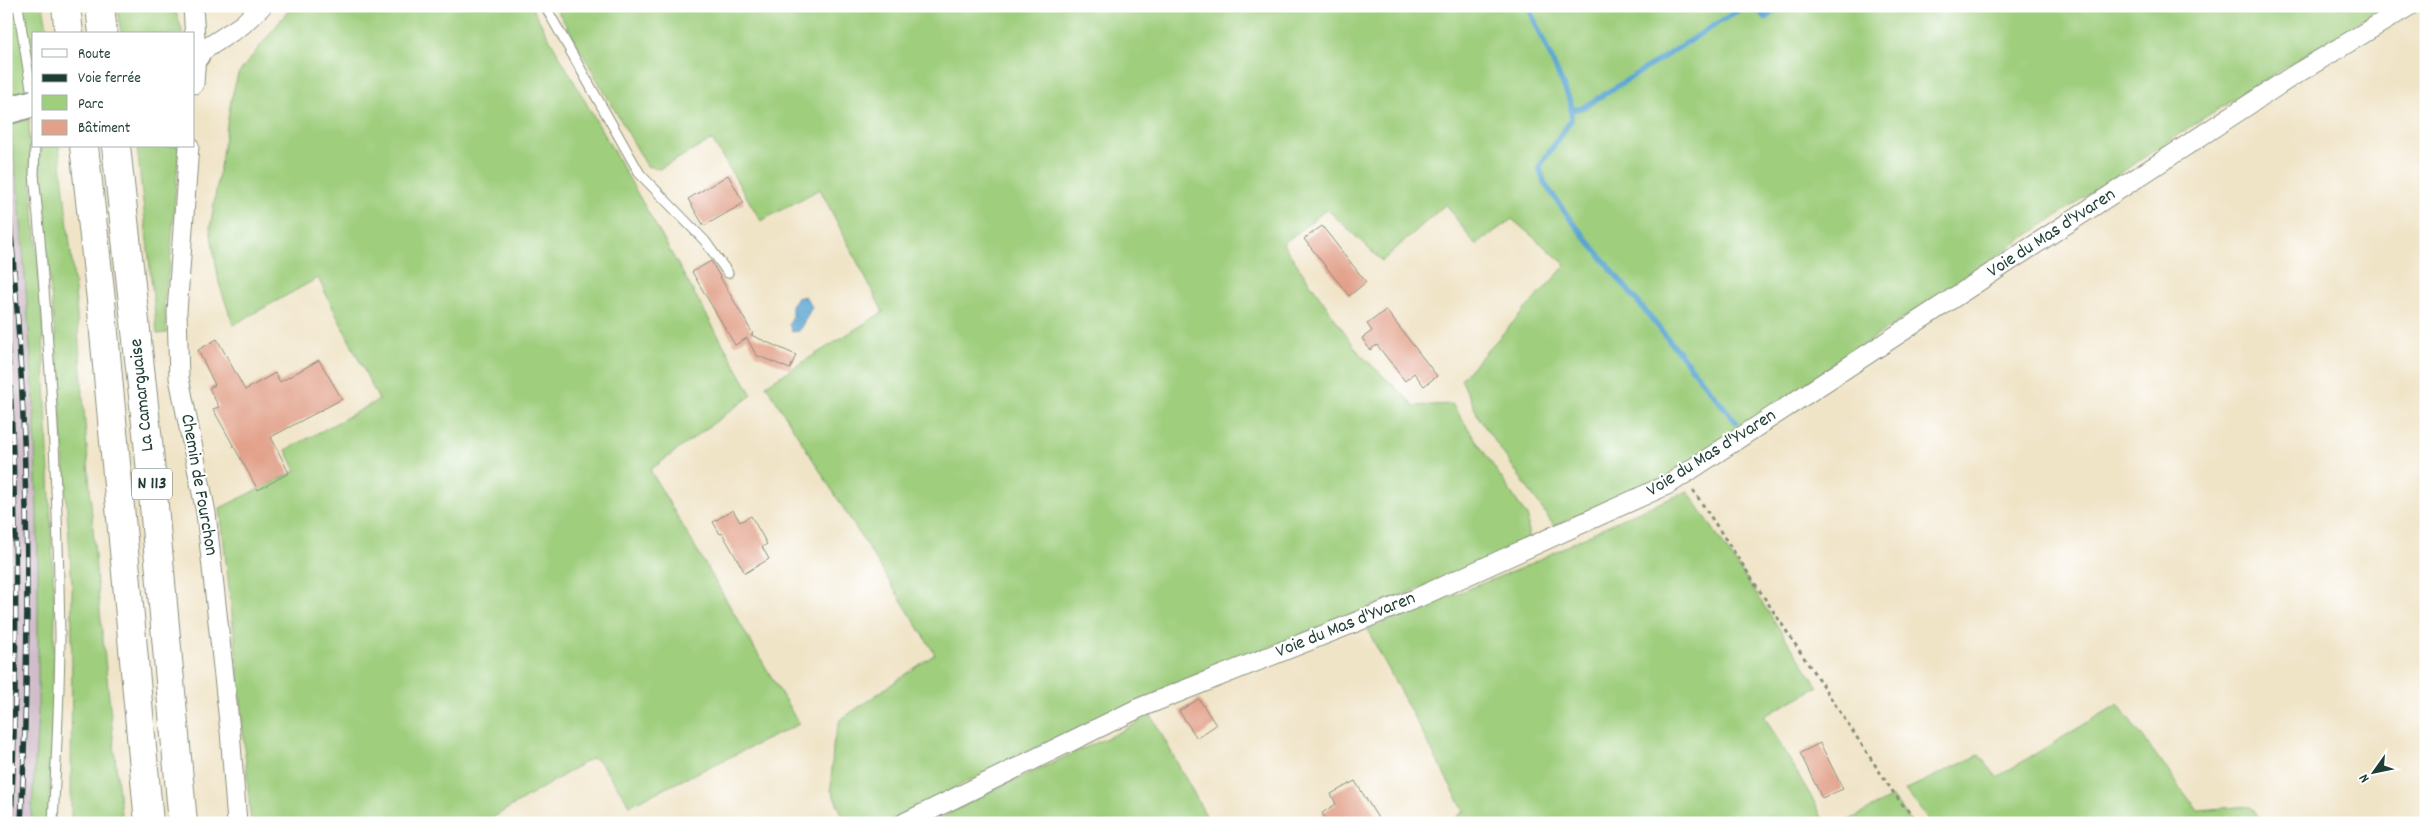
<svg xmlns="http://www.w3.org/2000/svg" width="2432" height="829" font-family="Dekko,sans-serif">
<rect width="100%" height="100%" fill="#fff"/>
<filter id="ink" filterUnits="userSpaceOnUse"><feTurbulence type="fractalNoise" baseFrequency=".02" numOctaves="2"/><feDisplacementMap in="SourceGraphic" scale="10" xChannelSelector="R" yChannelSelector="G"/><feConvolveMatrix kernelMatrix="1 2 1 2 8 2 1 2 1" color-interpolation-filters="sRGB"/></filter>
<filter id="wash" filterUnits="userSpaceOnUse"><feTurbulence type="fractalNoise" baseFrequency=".0096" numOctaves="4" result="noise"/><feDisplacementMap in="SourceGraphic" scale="20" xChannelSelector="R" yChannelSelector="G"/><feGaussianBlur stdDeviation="1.12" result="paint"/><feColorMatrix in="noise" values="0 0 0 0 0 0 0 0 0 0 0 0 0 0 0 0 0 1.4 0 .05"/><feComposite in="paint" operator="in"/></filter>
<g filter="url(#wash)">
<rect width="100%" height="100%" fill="#f0e4c7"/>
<polygon fill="#d1bdca" points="10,124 20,208 34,400 38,557 38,716 31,823 6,823 6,125"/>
<g fill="#9fce7d" stroke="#5f8658">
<polygon points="6,6 43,6 48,34 34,34 34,88 6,96"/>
<polygon points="117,6 174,6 183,34 121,34"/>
<polygon points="292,6 531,6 752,395 650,470 799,724 630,805 599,761 592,758 484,823 251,823 237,659 220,508 296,471 286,450 379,400 318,278 233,325 219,283 210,228 231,100 238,74"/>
<polygon points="555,6 2385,6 2194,124 1672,473 1554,526 1480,420 1461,379 1566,265 1512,219 1475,245 1446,204 1382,261 1327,209 1283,244 1359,353 1415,406 1452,404 1528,518 1528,541 1467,570 1192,677 1039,746 885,823 846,823 831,790 833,744 840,720 935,654 766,385 883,312 820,189 761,221 712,140 659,169 647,166"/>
<polygon points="29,119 30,163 42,311 55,616 49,823 31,823 38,716 38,557 34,400 20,208 10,124"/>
<polygon points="40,146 59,146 75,290 97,582 122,823 71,823 72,586 57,357 40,179"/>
<polygon points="137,146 179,146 170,263 164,300 167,333 157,334"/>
<polygon points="1688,491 1818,687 1764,716 1816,805 1824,823 1449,823 1464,811 1367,629 1524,567 1625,517"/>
<polygon points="2118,704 2197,810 2251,806 2263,823 1931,823 1905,790 1979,755 1997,777"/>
<polygon points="1151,715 1210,823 932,823 993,790 1122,731"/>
<polygon points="1892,797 1912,823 1844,823"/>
</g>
<polygon fill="#59a4d1" stroke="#3c7082" points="805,296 812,307 799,331 792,332 789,324 792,318 792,303 797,298"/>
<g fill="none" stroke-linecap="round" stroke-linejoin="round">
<g stroke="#59a4d1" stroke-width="5.5">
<polyline points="1528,6 1571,103 1571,120 1539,167 1545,184 1570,219 1736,422"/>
<polyline points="1755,6 1766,18 1779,6"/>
<polyline points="1571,110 1584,107 1745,6"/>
</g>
</g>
<g id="blocks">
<g fill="#e2a18a">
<polygon points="728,175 744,203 704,226 688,199"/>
<polygon points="1322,226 1366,282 1349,296 1304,239"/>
<polygon points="711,261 753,334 751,335 796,355 790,369 756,355 747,338 735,345 692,272"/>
<polygon points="1386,310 1437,376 1424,386 1414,373 1405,381 1377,345 1370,350 1362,338 1372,331 1367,324"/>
<polygon points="217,339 245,390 275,373 280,382 319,360 342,399 271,437 289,473 258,490 213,409 219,407 209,388 215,385 198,350"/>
<polygon points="733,510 740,522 751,516 767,544 762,547 769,559 745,573 722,533 720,534 713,522"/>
<polygon points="1199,699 1216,725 1197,738 1179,711"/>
<polygon points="1820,743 1843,789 1822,798 1800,753"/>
<polygon points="1355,781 1381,823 1328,823 1322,813 1336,804 1331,794"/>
</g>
</g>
</g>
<g filter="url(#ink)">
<use href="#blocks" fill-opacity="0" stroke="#88907e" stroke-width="1"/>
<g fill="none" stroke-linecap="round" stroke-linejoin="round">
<g stroke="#88907e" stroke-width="11">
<g id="lane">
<polyline points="18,6 33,101"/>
<polyline points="545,6 640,174 705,241 728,273"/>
<path d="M 35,146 L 34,174 C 49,328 58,480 60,634 C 60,697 56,760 53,823"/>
</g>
</g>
<g stroke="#88907e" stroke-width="21">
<g id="street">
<polyline points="193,6 196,55 194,84"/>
<polyline points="196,55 242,25 262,6"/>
<polyline points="189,146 177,312 179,378 206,513 230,731 237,823"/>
<polyline points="904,823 1139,708 1417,598 1669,484 2291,77 2409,6"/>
</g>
</g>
<g stroke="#88907e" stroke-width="29">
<polyline id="secondary" points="194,55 196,55"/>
</g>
<g stroke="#88907e" stroke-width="30">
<g id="highway">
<polyline points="66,6 69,34"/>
<polyline points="100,6 103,34"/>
<polyline points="84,146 101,300 149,823"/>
<polyline points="116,146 149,451 183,823"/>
</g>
</g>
<polyline stroke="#88907e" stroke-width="3" stroke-dasharray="4 4" stroke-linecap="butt" points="1693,490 1895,795 1918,823"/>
<use href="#lane" stroke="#fff" stroke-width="9"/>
<use href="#street" stroke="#fff" stroke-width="19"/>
<use href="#secondary" stroke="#fff" stroke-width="26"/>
<use href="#highway" stroke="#fff" stroke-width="28"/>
<g stroke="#1f3d34" stroke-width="5.5">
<g id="rail">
<path d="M 6,182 C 28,394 32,610 21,823"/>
<path d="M 6,322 C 18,488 18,656 11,823"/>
</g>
</g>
<use href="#rail" stroke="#fff" stroke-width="4" stroke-dasharray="11" stroke-linecap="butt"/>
<g stroke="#88907e" stroke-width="29" stroke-linecap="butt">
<polyline id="secondary-bridge" points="6,111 34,103"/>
</g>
<use href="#secondary-bridge" stroke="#fff" stroke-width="26"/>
</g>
</g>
<g text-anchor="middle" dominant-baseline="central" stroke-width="4" stroke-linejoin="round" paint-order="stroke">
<rect fill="#fff" stroke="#627771" stroke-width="1" x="132" y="468.5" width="40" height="31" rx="4"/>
<g font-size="18" font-weight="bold" fill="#1f3d34">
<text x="152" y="484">N 113</text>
</g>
<g font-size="19" fill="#1f3d34" stroke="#fff">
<text transform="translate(2052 234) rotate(-33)">Voie du Mas d'Yvaren</text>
<text transform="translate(143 395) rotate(-96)">La Camarguaise</text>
<text transform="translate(1712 454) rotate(-32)">Voie du Mas d'Yvaren</text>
<text transform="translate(198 485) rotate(80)">Chemin de Fourchon</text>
<text transform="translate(1346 626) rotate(-22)">Voie du Mas d'Yvaren</text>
</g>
</g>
<rect width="2432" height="829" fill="none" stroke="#fff" stroke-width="25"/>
<rect x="32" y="32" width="162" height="115" fill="#ffffff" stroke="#a5b1ae"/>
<rect x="42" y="49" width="25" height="8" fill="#ffffff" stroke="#a5b1ae"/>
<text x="78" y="58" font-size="15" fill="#1f3d34">Route</text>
<rect x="42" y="74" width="25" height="8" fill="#1f3d34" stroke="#a5b1ae"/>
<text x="78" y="82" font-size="15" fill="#1f3d34">Voie ferrée</text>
<rect x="42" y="95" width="25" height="15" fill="#9fce7d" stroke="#a5b1ae"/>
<text x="78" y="108" font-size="15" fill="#1f3d34">Parc</text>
<rect x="42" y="120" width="25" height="15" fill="#e2a18a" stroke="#a5b1ae"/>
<text x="78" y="132" font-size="15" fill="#1f3d34">Bâtiment</text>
<g transform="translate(2374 772) rotate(237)" stroke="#ffffff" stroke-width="4" paint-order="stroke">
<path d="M0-4L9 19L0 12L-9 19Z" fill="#1f3d34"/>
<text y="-8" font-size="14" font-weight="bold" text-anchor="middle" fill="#1f3d34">N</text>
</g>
</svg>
